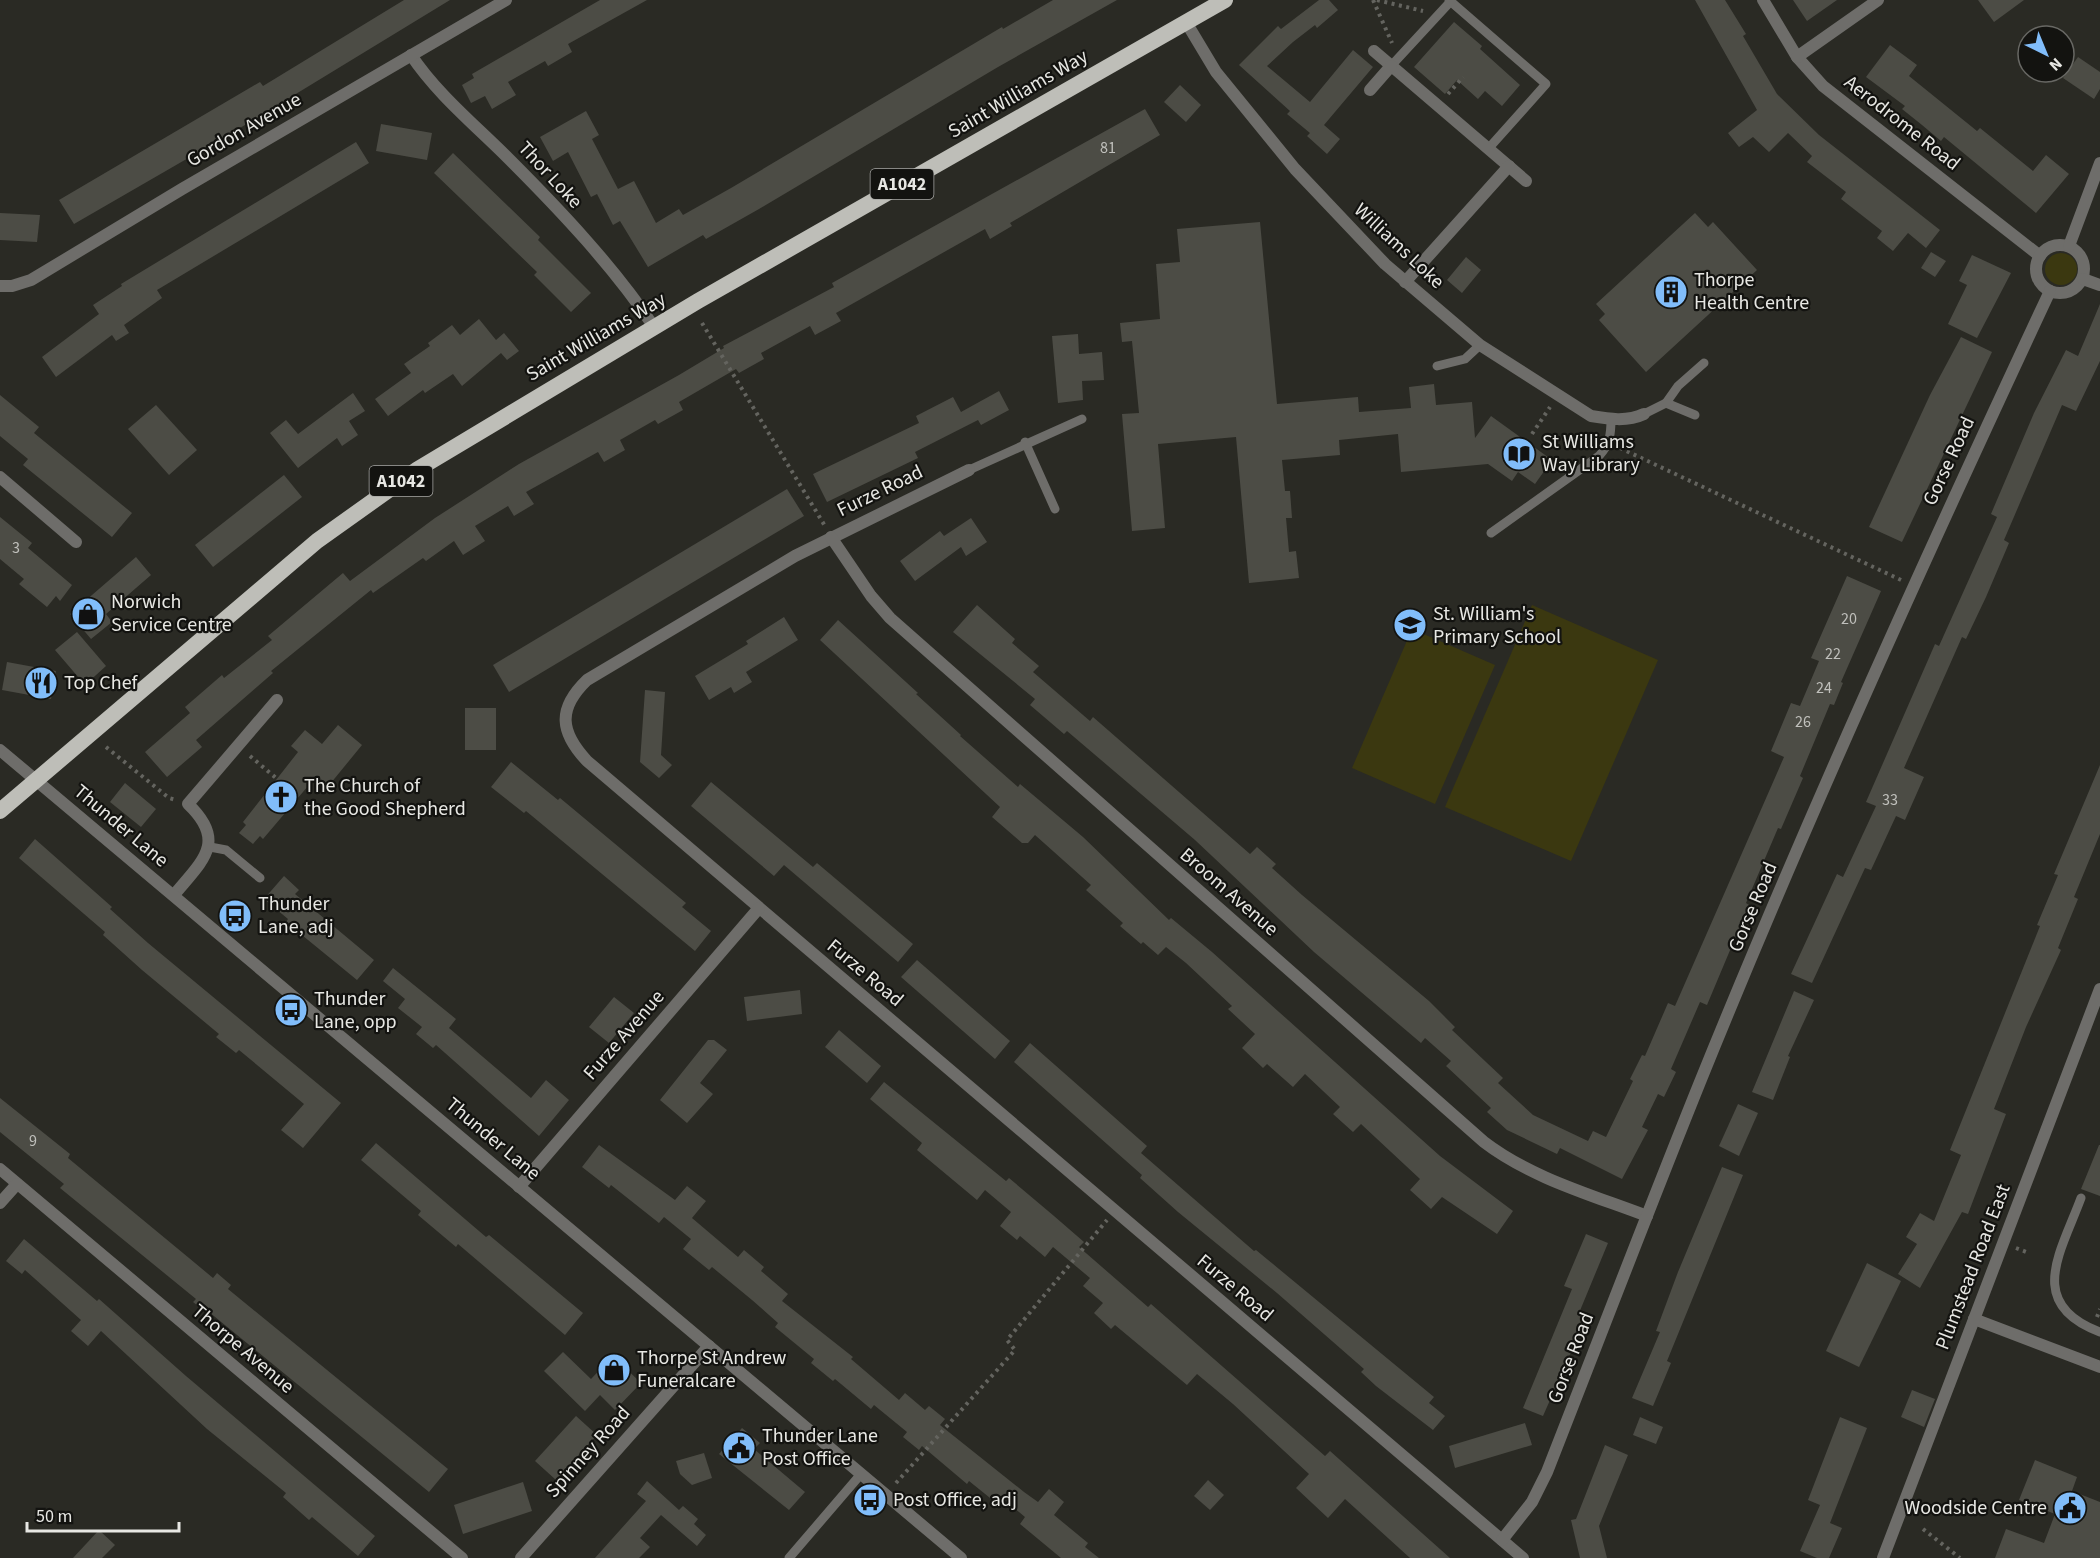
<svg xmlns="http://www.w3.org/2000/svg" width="2100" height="1558" font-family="'Source Sans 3',sans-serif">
<rect width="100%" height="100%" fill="#2a2a24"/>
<g fill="#3b3810">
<circle cx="2061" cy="269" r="16"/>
<polygon points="1532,605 1658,660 1571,861 1445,807"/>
<polygon points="1412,629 1495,665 1435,804 1352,768"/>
</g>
<g fill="#4c4c45">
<polygon points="404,0 450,0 235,131 74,224 59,200 260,82 263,86"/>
<polygon points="600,0 647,0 568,44 572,52 548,66 545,61 508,82 516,95 492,109 485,96 471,103 462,85 474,78 472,74"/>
<polygon points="1053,0 1117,0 998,67 759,209 706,239 703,235 648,267 620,221 613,225 597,194 591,197 568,152 553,161 540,137 586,111 599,135 592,139 618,189 634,181 656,223 679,209 683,215 731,188 1002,27 1003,29"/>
<polygon points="1319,0 1329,0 1338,10 1317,28 1315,25 1293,42 1267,66 1310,102 1353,50 1373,67 1324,125 1340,139 1327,154 1307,136 1310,133 1287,114 1290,111 1239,65 1278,26 1281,29"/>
<polygon points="1695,0 1725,0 1746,34 1743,36 1777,94 1819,135 1940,230 1926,248 1908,233 1893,251 1877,238 1882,231 1841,199 1846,192 1807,162 1812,156 1788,133 1769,152 1753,137 1739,147 1728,133 1757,110"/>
<polygon points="1793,0 1837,0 1807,21"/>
<polygon points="1978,0 2024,0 1994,22"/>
<polygon points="1454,22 1482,46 1480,49 1520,85 1502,106 1485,91 1478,99 1457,80 1445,94 1414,67"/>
<polygon points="1890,45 1917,65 1909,76 1977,131 1980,128 2033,171 2046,155 2069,174 2036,213 1944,137 1941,141 1922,125 1902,109 1905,106 1866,77"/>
<polygon points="2078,57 2100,72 2100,89 2094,99 2063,78"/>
<polygon points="1180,85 1201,105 1186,122 1164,102"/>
<polygon points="1145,109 1160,135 1010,223 1012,226 990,239 985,229 836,313 841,321 815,335 810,326 761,353 764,359 739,373 736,369 679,402 683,410 658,424 655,420 620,440 625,450 604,462 598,452 526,492 534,504 514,516 508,506 475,526 485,541 463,555 454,541 426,561 423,558 373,593 371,590 271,671 273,673 196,740 202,747 167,777 145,752 190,713 185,707 222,675 224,678 272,640 268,636 343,573 350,581 435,518 519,464 679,375 724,348 723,346 834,287 832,283"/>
<polygon points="381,124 432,133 427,160 376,151"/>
<polygon points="356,142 369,163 157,290 162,298 124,325 129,333 116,341 112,335 56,377 42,357 99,314 93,305 122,286 121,284"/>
<polygon points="453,153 540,237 538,240 591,293 571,312 534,275 537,272 434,173"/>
<polygon points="0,213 40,215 37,242 0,240"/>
<polygon points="1695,213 1708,227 1713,222 1757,270 1646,372 1599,320 1605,314 1596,304"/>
<polygon points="1260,222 1277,404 1358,397 1359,412 1411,408 1409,387 1434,384 1436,405 1472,402 1475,438 1491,416 1552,460 1535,484 1518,472 1512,481 1488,464 1401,472 1398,434 1339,440 1340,455 1282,460 1285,491 1290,491 1292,518 1286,518 1289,552 1296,551 1299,578 1249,583 1236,437 1158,444 1165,528 1132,531 1122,414 1139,413 1132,341 1122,342 1120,323 1160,319 1156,264 1180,262 1177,229"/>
<polygon points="1931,252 1946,261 1935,277 1921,268"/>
<polygon points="1972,255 2011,273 1977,338 1948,324 1967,285 1959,281"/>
<polygon points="1466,257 1481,270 1462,293 1447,280"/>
<polygon points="2100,304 2100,361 2076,411 2062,405 2004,540 2009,543 1986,597 1966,639 1962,637 1904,768 1924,777 1905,820 1896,816 1871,870 1865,868 1812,983 1791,974 1837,874 1843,877 1876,806 1866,802 1935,644 1939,646 1997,517 1991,514 2034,413 2066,350 2078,356"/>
<polygon points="479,319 496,340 504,333 519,351 507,360 501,353 462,386 453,374 425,393 423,390 388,416 375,399 411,373 404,364 430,346 428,343 452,325 460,335"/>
<polygon points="1078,334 1079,354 1102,352 1104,380 1082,381 1083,400 1058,403 1052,336"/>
<polygon points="1961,337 1992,352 1902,542 1869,527 1930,395"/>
<polygon points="999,391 1009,410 981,425 978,420 915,452 918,458 827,502 813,474 919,423 916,416 953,397 961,412"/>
<polygon points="353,393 365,411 349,421 358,435 342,446 337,438 298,468 270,433 286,420 298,434"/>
<polygon points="0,395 39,427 34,433 132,513 112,537 23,465 28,459 0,436"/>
<polygon points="156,405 197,450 169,475 128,429"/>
<polygon points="284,475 302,497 213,567 195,545"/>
<polygon points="787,489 804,516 509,692 493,665"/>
<polygon points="0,517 32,543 28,548 72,585 60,601 56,596 47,607 19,584 24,579 0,559"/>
<polygon points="971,518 987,542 966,556 961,547 915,581 900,561 940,531 944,536"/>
<polygon points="136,557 151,575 106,614 112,622 91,639 70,614"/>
<polygon points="1847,576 1881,591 1841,682 1843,683 1834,705 1830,704 1800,776 1803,778 1781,829 1778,828 1746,903 1749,905 1707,1005 1700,1002 1671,1069 1676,1072 1664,1097 1658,1094 1642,1127 1648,1130 1622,1179 1560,1148 1557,1154 1507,1130 1487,1112 1491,1108 1446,1066 1451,1061 1425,1038 1421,1043 1314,952 1195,840 1067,731 1064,734 1030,705 1035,699 953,632 977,605 1015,639 1012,643 1039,666 1033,672 1090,721 1093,717 1250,854 1257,847 1276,864 1272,868 1302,895 1429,1001 1455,1027 1452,1030 1503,1078 1498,1083 1533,1115 1588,1141 1593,1131 1606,1137 1633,1081 1630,1079 1642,1055 1645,1056 1668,1003 1675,1006 1784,757 1771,751 1791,703 1800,706 1819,661 1811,658"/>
<polygon points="784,617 798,640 746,672 752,682 734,693 731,687 709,700 695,676 748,644 746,641"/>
<polygon points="838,620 918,693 916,694 961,735 960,736 1018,787 1020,784 1083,837 1169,920 1171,918 1212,952 1440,1156 1513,1211 1497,1234 1442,1197 1431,1209 1410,1190 1420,1179 1361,1124 1353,1132 1333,1114 1340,1107 1305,1074 1293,1087 1267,1064 1263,1068 1242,1048 1255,1034 1228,1009 1232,1006 1186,963 1166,947 1158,955 1143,942 1141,944 1120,926 1123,923 1086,890 1091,885 1035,835 1028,843 1022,843 992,817 1000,807 820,640"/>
<polygon points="77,632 106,666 85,685 55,650"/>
<polygon points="7,662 56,671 51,699 2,690"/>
<polygon points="645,690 665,692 661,755 672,765 659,778 640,762"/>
<rect x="465" y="708" width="31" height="42"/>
<polygon points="338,725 362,745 326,789 314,779 263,839 260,836 253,844 239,833 246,825 243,822 298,752 291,746 305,730 322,744"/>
<polygon points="511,762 558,800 560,798 686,903 682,907 711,931 695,951 526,811 524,813 491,787"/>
<polygon points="2100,765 2100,834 2074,897 2078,899 2058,948 2061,950 2026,1027 1994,1109 2006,1114 1968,1214 1962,1212 1920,1288 1898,1274 1917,1244 1906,1237 1920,1213 1934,1221 1961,1155 1950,1150 2040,926 2037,925 2058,875 2054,874"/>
<polygon points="711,782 813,867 817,863 913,944 898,962 784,865 774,876 691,806"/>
<polygon points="125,783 156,809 141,827 110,802"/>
<polygon points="35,839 112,907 110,909 148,943 341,1103 303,1148 281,1130 304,1104 239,1050 236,1053 216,1037 219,1034 142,970 103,935 105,932 19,858"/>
<polygon points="284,876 299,890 295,894 374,960 357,980 286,922 288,919 264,899"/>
<polygon points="917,960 1010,1041 995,1059 901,977"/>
<polygon points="393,968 456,1019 449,1028 531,1098 546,1080 569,1100 539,1136 436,1045 433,1048 416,1034 422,1027 398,1008 405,999 383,981"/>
<polygon points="800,990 802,1014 747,1021 744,997"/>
<polygon points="1794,991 1814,1000 1788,1056 1790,1057 1773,1100 1752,1092"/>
<polygon points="614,997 634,1013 609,1043 589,1027"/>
<polygon points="839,1030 881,1066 867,1083 825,1047"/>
<polygon points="708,1040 714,1040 727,1050 700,1083 713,1094 687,1123 660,1100"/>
<polygon points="1030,1043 1147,1146 1141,1153 1254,1251 1256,1250 1434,1397 1429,1403 1445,1416 1433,1430 1376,1386 1361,1372 1364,1369 1277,1293 1178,1212 1140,1178 1142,1175 1014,1062"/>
<polygon points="884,1082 1006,1181 1009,1178 1054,1216 1084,1242 1079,1247 1148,1307 1151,1304 1325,1456 1330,1451 1450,1558 1410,1558 1345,1499 1328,1518 1296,1488 1309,1474 1233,1404 1197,1374 1187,1385 1115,1325 1111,1329 1094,1313 1103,1303 1083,1286 1090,1278 1053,1247 1045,1257 1020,1236 1017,1240 1000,1226 1011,1212 985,1190 977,1200 917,1150 922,1143 870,1099"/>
<polygon points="0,1098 70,1154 68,1158 189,1258 213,1278 217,1273 231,1285 228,1289 448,1469 429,1492 209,1312 208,1314 193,1302 196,1299 60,1188 64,1184 0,1132"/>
<polygon points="1738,1104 1758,1113 1739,1156 1719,1146"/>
<polygon points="376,1143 486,1237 489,1235 583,1313 565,1335 458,1244 456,1247 418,1215 421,1211 361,1160"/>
<polygon points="599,1145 675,1200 687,1186 706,1201 692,1218 738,1257 744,1250 764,1267 761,1271 788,1294 782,1301 853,1357 851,1359 899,1400 905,1393 925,1410 929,1406 945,1419 940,1425 1024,1492 1038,1502 1049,1489 1064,1502 1054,1515 1088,1543 1085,1547 1099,1558 1061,1558 1020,1524 1025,1517 1000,1496 995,1502 969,1481 967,1484 922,1446 919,1450 903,1437 907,1432 874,1405 871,1409 835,1379 833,1381 811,1363 814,1359 775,1327 778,1323 752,1300 712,1267 709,1270 683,1249 691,1239 664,1217 659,1223 611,1185 609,1188 582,1167"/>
<polygon points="2099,1145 2100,1145 2100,1196 2081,1189"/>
<polygon points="1722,1167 1743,1175 1667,1361 1671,1363 1653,1406 1632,1398 1660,1332 1656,1331 1678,1272"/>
<polygon points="1586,1234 1608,1243 1579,1313 1587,1316 1543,1416 1523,1408 1572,1289 1564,1286"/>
<polygon points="24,1239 97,1301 99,1299 186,1376 375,1536 358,1556 312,1517 309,1520 283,1497 286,1493 207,1429 101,1331 88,1346 71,1331 81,1320 25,1270 22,1274 6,1261"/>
<polygon points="1867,1263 1901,1281 1859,1367 1826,1351"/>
<polygon points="563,1352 591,1379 613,1356 641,1383 615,1410 600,1395 585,1411 544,1371"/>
<polygon points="1912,1390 1935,1399 1924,1427 1901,1417"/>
<polygon points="576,1416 597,1435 556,1480 535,1461"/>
<polygon points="1640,1417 1663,1427 1656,1444 1633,1435"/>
<polygon points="1840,1417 1867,1428 1830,1523 1842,1528 1829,1558 1817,1558 1800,1551 1820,1505 1808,1500"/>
<polygon points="1525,1423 1532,1445 1455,1468 1449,1446"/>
<polygon points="742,1428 760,1443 754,1449 805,1492 789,1510 719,1454"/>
<polygon points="1605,1445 1628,1455 1599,1526 1607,1558 1580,1558 1571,1520 1576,1519"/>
<polygon points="704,1453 712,1478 692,1485 680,1474 676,1461"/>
<polygon points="2035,1460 2077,1477 2072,1491 2100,1502 2100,1558 1995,1558 2006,1529 2044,1543 2055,1514 2019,1500"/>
<polygon points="1208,1480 1224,1495 1210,1510 1194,1496"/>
<polygon points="647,1481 679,1510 683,1506 698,1519 694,1524 706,1535 697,1546 661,1515 640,1538 650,1547 639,1558 595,1558 646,1501 637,1494"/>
<polygon points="523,1482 532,1511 463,1534 454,1505"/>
<polygon points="99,1530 115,1545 102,1558 73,1558"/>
</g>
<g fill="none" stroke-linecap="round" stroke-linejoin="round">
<g stroke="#64645f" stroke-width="4" stroke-dasharray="3 4.5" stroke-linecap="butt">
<polyline points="1373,0 1392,43"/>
<polyline points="1377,0 1423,11"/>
<polyline points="1448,94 1463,77"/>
<polyline points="702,323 825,526"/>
<polyline points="1532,434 1550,407"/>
<polyline points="1620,448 1901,580"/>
<polyline points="106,747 169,798 176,800"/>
<polyline points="250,756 276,778"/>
<polyline points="2016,1248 2029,1253"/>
<polyline points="2097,1317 2100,1309"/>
<polyline points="896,1483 1015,1350 1007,1340 1107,1220"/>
<polyline points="1923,1529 1960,1558"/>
</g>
<g stroke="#6e6d6a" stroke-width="9">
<polyline points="1449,0 1546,84 1488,149"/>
<polyline points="1391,66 1451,1"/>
<polyline points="1437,366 1465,359 1480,345"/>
<polyline points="1666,403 1695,415"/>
<polyline points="1644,414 1666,403 1678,386 1704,363"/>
<polyline points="1025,442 1055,509"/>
<polyline points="969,470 1082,419"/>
<path d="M 1491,533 L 1599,456 C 1610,444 1611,434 1611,419"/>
<polyline points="210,847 226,850 260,878"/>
<path d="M 2081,1198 C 2061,1252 2025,1304 2100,1332"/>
<polyline points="789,1558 861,1474"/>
</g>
<g stroke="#6e6d6a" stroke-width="12">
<polyline points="1763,0 1797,57 1823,86 2040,256"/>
<path d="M 1186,22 L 1216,72 L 1295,169 L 1385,264 L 1480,345 L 1591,416 C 1609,419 1627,422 1644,414"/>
<polyline points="1374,51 1526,181"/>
<path d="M 411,55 C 437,94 475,125 508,158 C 560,210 613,266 654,327"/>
<polyline points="1797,57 1878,0"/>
<polyline points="1370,90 1391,66"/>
<circle cx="2060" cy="269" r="24"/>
<polyline points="2069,246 2100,163"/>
<polyline points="2083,279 2100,285"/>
<polyline points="1405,282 1509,166"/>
<polyline points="0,286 12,286 31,280 182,189 506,0"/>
<path d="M 969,470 L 795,556 L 587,680 C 557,709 560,732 587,761 L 1523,1558"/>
<polyline points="0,477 76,542"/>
<path d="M 831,537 L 871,596 L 890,618 L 1484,1142 C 1531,1178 1592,1195 1647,1216"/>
<path d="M 174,895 C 202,861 228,842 188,804 L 277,700"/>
<polyline points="0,1169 462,1558"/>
<polyline points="519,1187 759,908"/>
<polyline points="0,1203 17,1184"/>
<polyline points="1974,1319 2100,1367"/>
<path d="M 1502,1540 L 1532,1502 L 1547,1472 C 1598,1342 1648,1211 1700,1082 C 1808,815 1928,552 2050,291"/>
<polyline points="521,1558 709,1346"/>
</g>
<g stroke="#6e6d6a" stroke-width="12">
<polyline points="0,750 961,1558"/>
<polyline points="1883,1558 2100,989"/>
</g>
<polyline stroke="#bebeb8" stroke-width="16" points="0,811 317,541 418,469 698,301 1225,0"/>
</g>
<defs>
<g id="building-disc" transform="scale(1.725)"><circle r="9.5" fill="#81bdfa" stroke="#131310"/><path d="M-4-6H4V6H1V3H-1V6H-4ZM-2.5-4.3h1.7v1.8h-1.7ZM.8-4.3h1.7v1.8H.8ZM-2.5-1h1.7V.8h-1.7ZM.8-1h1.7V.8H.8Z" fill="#111"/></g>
<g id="library-disc" transform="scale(1.725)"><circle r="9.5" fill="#81bdfa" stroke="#131310"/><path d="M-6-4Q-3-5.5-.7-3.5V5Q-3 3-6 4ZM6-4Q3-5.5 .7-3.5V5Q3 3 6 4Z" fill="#111"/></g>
<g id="shop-disc" transform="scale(1.725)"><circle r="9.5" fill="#81bdfa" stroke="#131310"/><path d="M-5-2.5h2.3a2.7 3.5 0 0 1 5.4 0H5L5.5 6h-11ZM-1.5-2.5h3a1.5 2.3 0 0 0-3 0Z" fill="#111"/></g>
<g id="school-disc" transform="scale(1.725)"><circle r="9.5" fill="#81bdfa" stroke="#131310"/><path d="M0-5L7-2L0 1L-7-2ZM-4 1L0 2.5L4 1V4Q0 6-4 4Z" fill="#111"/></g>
<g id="restaurant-disc" transform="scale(1.725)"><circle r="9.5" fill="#81bdfa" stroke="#131310"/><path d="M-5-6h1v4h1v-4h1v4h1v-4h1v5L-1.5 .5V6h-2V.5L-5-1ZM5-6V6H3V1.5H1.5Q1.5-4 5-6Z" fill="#111"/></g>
<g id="church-disc" transform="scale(1.725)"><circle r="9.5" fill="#81bdfa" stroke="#131310"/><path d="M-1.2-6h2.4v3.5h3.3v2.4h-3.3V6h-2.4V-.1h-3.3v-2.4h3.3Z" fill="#111"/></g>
<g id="bus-disc" transform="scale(1.725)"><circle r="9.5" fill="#81bdfa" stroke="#131310"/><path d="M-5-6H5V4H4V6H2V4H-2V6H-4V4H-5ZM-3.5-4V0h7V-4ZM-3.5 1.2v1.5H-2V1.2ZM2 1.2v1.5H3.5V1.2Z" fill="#111"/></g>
<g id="civic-disc" transform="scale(1.725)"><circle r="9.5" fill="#81bdfa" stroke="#131310"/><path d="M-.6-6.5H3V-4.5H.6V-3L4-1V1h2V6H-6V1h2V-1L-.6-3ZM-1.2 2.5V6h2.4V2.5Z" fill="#111"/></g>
</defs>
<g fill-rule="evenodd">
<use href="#building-disc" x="1671" y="292"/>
<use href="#library-disc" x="1519" y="454"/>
<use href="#shop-disc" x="88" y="614"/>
<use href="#school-disc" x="1410" y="625"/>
<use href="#restaurant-disc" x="41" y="683"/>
<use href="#church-disc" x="281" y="797"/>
<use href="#bus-disc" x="235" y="916"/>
<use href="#bus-disc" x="291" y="1010"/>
<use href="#shop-disc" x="614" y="1370"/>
<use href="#civic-disc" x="739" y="1448"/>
<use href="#bus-disc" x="870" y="1500"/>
<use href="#civic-disc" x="2070" y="1508"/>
</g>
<g text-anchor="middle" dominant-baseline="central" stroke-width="4.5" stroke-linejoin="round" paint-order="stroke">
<g font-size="16" fill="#c0c0bc">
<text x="1108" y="148">81</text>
<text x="16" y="548">3</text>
<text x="1849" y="619">20</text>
<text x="1833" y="654">22</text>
<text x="1824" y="688">24</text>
<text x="1803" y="722">26</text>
<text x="1890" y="800">33</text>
<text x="33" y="1141">9</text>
</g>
<g fill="#131310" stroke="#a7a7a4" stroke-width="1.5">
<rect x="870.5" y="169" width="63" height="30" rx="4.5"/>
<rect x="369.5" y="466" width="63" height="30" rx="4.5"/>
</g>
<g font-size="18" font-weight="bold" fill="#e7e7e3">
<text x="902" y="184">A1042</text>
<text x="401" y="481">A1042</text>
</g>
<g font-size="20" fill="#e7e7e3" stroke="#131310">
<text transform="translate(1018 94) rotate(-30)">Saint Williams Way</text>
<text transform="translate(1902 123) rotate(38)">Aerodrome Road</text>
<text transform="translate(244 130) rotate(-30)">Gordon Avenue</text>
<text transform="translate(550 175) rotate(47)">Thor Loke</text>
<text transform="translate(1399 246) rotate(43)">Williams Loke</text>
<text transform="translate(596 337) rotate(-30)">Saint Williams Way</text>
<text transform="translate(1949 461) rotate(-65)">Gorse Road</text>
<text transform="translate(880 491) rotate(-26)">Furze Road</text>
<text transform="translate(121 826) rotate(40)">Thunder Lane</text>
<text transform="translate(1229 892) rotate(41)">Broom Avenue</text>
<text transform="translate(1753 907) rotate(-67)">Gorse Road</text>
<text transform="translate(865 973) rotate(40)">Furze Road</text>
<text transform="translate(624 1035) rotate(-49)">Furze Avenue</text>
<text transform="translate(493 1139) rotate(40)">Thunder Lane</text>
<text transform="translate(1973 1267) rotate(-69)">Plumstead Road East</text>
<text transform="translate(1235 1288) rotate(40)">Furze Road</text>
<text transform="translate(243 1349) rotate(40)">Thorpe Avenue</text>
<text transform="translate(1571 1358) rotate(-69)">Gorse Road</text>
<text transform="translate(588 1452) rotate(-48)">Spinney Road</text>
</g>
<g font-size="20" fill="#e7e7e3" stroke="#131310" text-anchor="start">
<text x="1694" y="280">Thorpe<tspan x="1694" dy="23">Health Centre</tspan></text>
<text x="1542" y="442">St Williams<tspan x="1542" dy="23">Way Library</tspan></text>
<text x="111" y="602">Norwich<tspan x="111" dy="23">Service Centre</tspan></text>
<text x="1433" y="614">St. William's<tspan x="1433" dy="23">Primary School</tspan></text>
<text x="64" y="683">Top Chef</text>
<text x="304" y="786">The Church of<tspan x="304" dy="23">the Good Shepherd</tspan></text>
<text x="258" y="904">Thunder<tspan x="258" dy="23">Lane, adj</tspan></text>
<text x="314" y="999">Thunder<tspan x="314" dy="23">Lane, opp</tspan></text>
<text x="637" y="1358">Thorpe St Andrew<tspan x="637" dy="23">Funeralcare</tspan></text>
<text x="762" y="1436">Thunder Lane<tspan x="762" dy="23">Post Office</tspan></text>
<text x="893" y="1500">Post Office, adj</text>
<text x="2047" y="1508" text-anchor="end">Woodside Centre</text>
</g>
</g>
<g transform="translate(2046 54) rotate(137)"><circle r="28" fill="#131310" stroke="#686864" stroke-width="1.5"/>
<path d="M0-4.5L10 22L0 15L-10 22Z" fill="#81bdfa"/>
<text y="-9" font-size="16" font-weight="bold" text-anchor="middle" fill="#e7e7e3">N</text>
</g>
<path d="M27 1522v9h152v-9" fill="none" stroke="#e7e7e3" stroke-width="3"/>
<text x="36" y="1522" font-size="18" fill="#e7e7e3" stroke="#131310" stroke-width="4.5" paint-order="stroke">50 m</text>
</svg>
